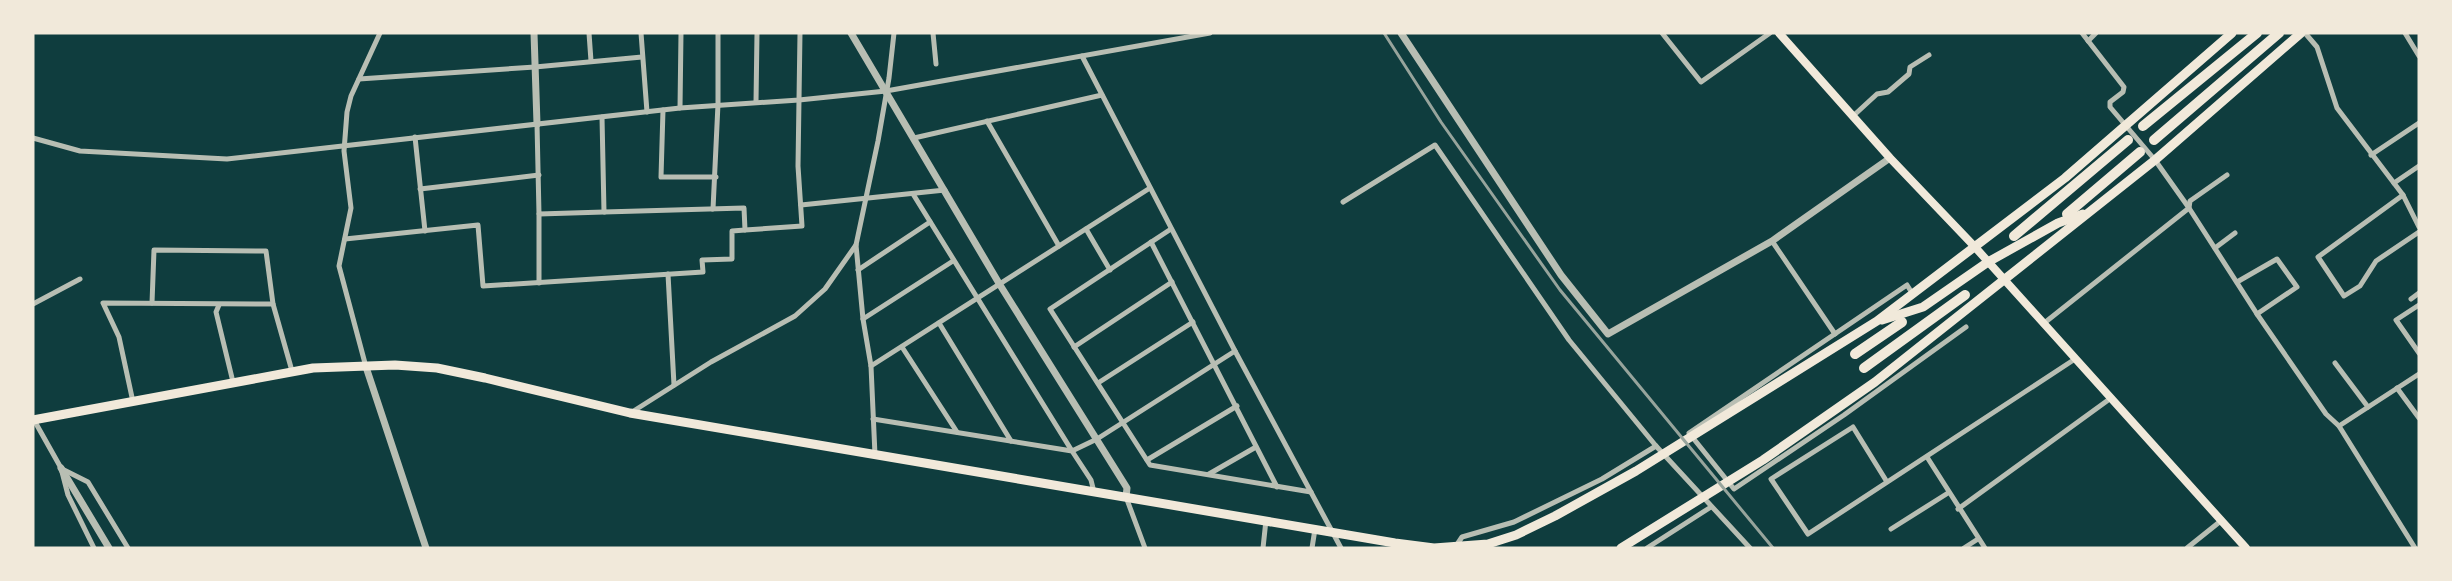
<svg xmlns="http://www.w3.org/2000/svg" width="2452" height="581" font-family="'Fira Sans',sans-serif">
<rect width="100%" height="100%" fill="#0f3d3e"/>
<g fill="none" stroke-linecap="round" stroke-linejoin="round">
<g stroke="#b8beb3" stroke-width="5">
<polyline points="589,33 591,61"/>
<polyline points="641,33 647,112"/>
<polyline points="933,33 936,64"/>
<polyline points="1662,33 1701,82 1770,33"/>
<polyline points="2082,33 2124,87 2123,92 2110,102 2110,107 2155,160 2189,208 2257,314 2326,414 2339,426 2415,548"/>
<polyline points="2305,33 2317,47 2337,108 2403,195 2419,227"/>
<polyline points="2405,33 2419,56"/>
<polyline points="2088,41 2096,33"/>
<polyline points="1082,56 1235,351 1341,548"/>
<polyline points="359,79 535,67 642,57"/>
<polyline points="756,102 757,33"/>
<polyline points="680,108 681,33"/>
<polyline points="663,110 661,177 716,177"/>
<polyline points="1852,117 1877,94 1888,92 1909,74 1910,67 1929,55"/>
<polyline points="987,121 1059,246"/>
<polyline points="537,124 539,214 604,212"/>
<polyline points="415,137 425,231"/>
<polyline points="33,138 80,151 227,159 680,108 799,100 886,91 1210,33"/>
<polyline points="914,138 1102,95"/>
<polyline points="2371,155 2419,123"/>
<polyline points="2394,183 2419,166"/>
<polyline points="420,189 539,175"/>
<polyline points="913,194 1072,451 1097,439 1235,351"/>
<polyline points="2403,195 2318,257 2344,296 2360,286 2376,261 2419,232"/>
<polyline points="1343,202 1435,145 1569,340 1656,446 1750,548"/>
<polyline points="801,205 945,190"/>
<polyline points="713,209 718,104 718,33"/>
<polyline points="1086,229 1110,270"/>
<polyline points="1171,229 1050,309 1150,465 1311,492"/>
<polyline points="745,230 802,226 798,166 800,33"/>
<polyline points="345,239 478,225 483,286 703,272 702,260 732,259 732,231 745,230 744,208 604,212 602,117"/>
<polyline points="1772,241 1835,334"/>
<polyline points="1151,242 1277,487"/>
<polyline points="2215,248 2235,233"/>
<polyline points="858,270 930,222"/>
<polyline points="668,274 674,385"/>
<polyline points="2237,282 2277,259 2297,287 2257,314"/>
<polyline points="539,283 539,214"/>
<polyline points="1912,293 1907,285 1689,433 1734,489 1844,415 1966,327"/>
<polyline points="2411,299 2419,293"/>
<polyline points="152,303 154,250 266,251 273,304"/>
<polyline points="33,304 80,279"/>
<polyline points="219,305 216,312 233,382"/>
<polyline points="2419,305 2396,320 2419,353"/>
<polyline points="863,319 953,261"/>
<polyline points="939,323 1011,441"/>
<polyline points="2043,324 2189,208 2190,201 2227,175"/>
<polyline points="902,347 957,432"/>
<polyline points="1074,347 1172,282"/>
<polyline points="2335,363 2368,407"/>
<polyline points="871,366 1150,188"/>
<polyline points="366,367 339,266 351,208 344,151 347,112 351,96 380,33"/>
<polyline points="1098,383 1193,322"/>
<polyline points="2397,388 2419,418"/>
<polyline points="133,402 119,337 103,303 273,304 292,371"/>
<polyline points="632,412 711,362 795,316 825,289 856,245"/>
<polyline points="873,419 1072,451 1091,480 1094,492"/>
<polyline points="34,420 61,468 68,495 94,548"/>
<polyline points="2339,426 2419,374"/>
<polyline points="875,455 871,366 863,319 856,245 878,141 889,78 894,33"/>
<polyline points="1927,457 1985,548"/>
<polyline points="1147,460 1237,406"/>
<polyline points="62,469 88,482 128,548"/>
<polyline points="1209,474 1256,447"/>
<polyline points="1887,482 1853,427 1771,479 1808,534 2075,359"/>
<polyline points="1126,497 1145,548"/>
<polyline points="1958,509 2111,398"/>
<polyline points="1891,529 1948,493"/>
<polyline points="1456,546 1462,537 1514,522 1602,479 1656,446"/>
<polyline points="1263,548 1266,520"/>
<polyline points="1312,548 1315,529"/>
<polyline points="1647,548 1711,507"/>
<polyline points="1964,548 1978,539"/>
<polyline points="2187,548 2222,520"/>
</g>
<g stroke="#b8beb3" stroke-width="7">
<polyline points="534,33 537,124"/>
<polyline points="851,33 1000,285 1127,488 1126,497"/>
<polyline points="1401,33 1561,275 1608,334 1772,241 1890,158"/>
<polyline points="366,367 426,548"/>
<polyline points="61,468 109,548"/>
</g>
<polyline stroke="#f1e9da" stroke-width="8" points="1779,33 1890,158 1974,246 2246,548"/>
<g stroke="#f1e9da" stroke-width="9">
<polyline points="1882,320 1923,307 1988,262 2058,223 2083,214"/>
<polyline points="33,420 313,368 395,365 437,368 485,378 630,413 1395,543 1434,548 1488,544 1516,535 1555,516 1636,471 1877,321 2065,178 2232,33"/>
<polyline points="1621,548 1763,460 1875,382 2155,160 2301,33"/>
</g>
<g stroke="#f1e9da" stroke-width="10">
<polyline points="2143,126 2257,33"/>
<polyline points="2154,140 2279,33"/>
<polyline points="2067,214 2140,152"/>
<polyline points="2014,236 2128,140"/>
<polyline points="1855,354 1902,322"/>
<polyline points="1864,368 1965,295"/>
</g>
<polyline stroke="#97a49c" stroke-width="3" points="1384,33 1441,122 1560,290 1773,548"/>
</g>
<rect width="2452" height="581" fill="none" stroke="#f1e9da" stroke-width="69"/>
</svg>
